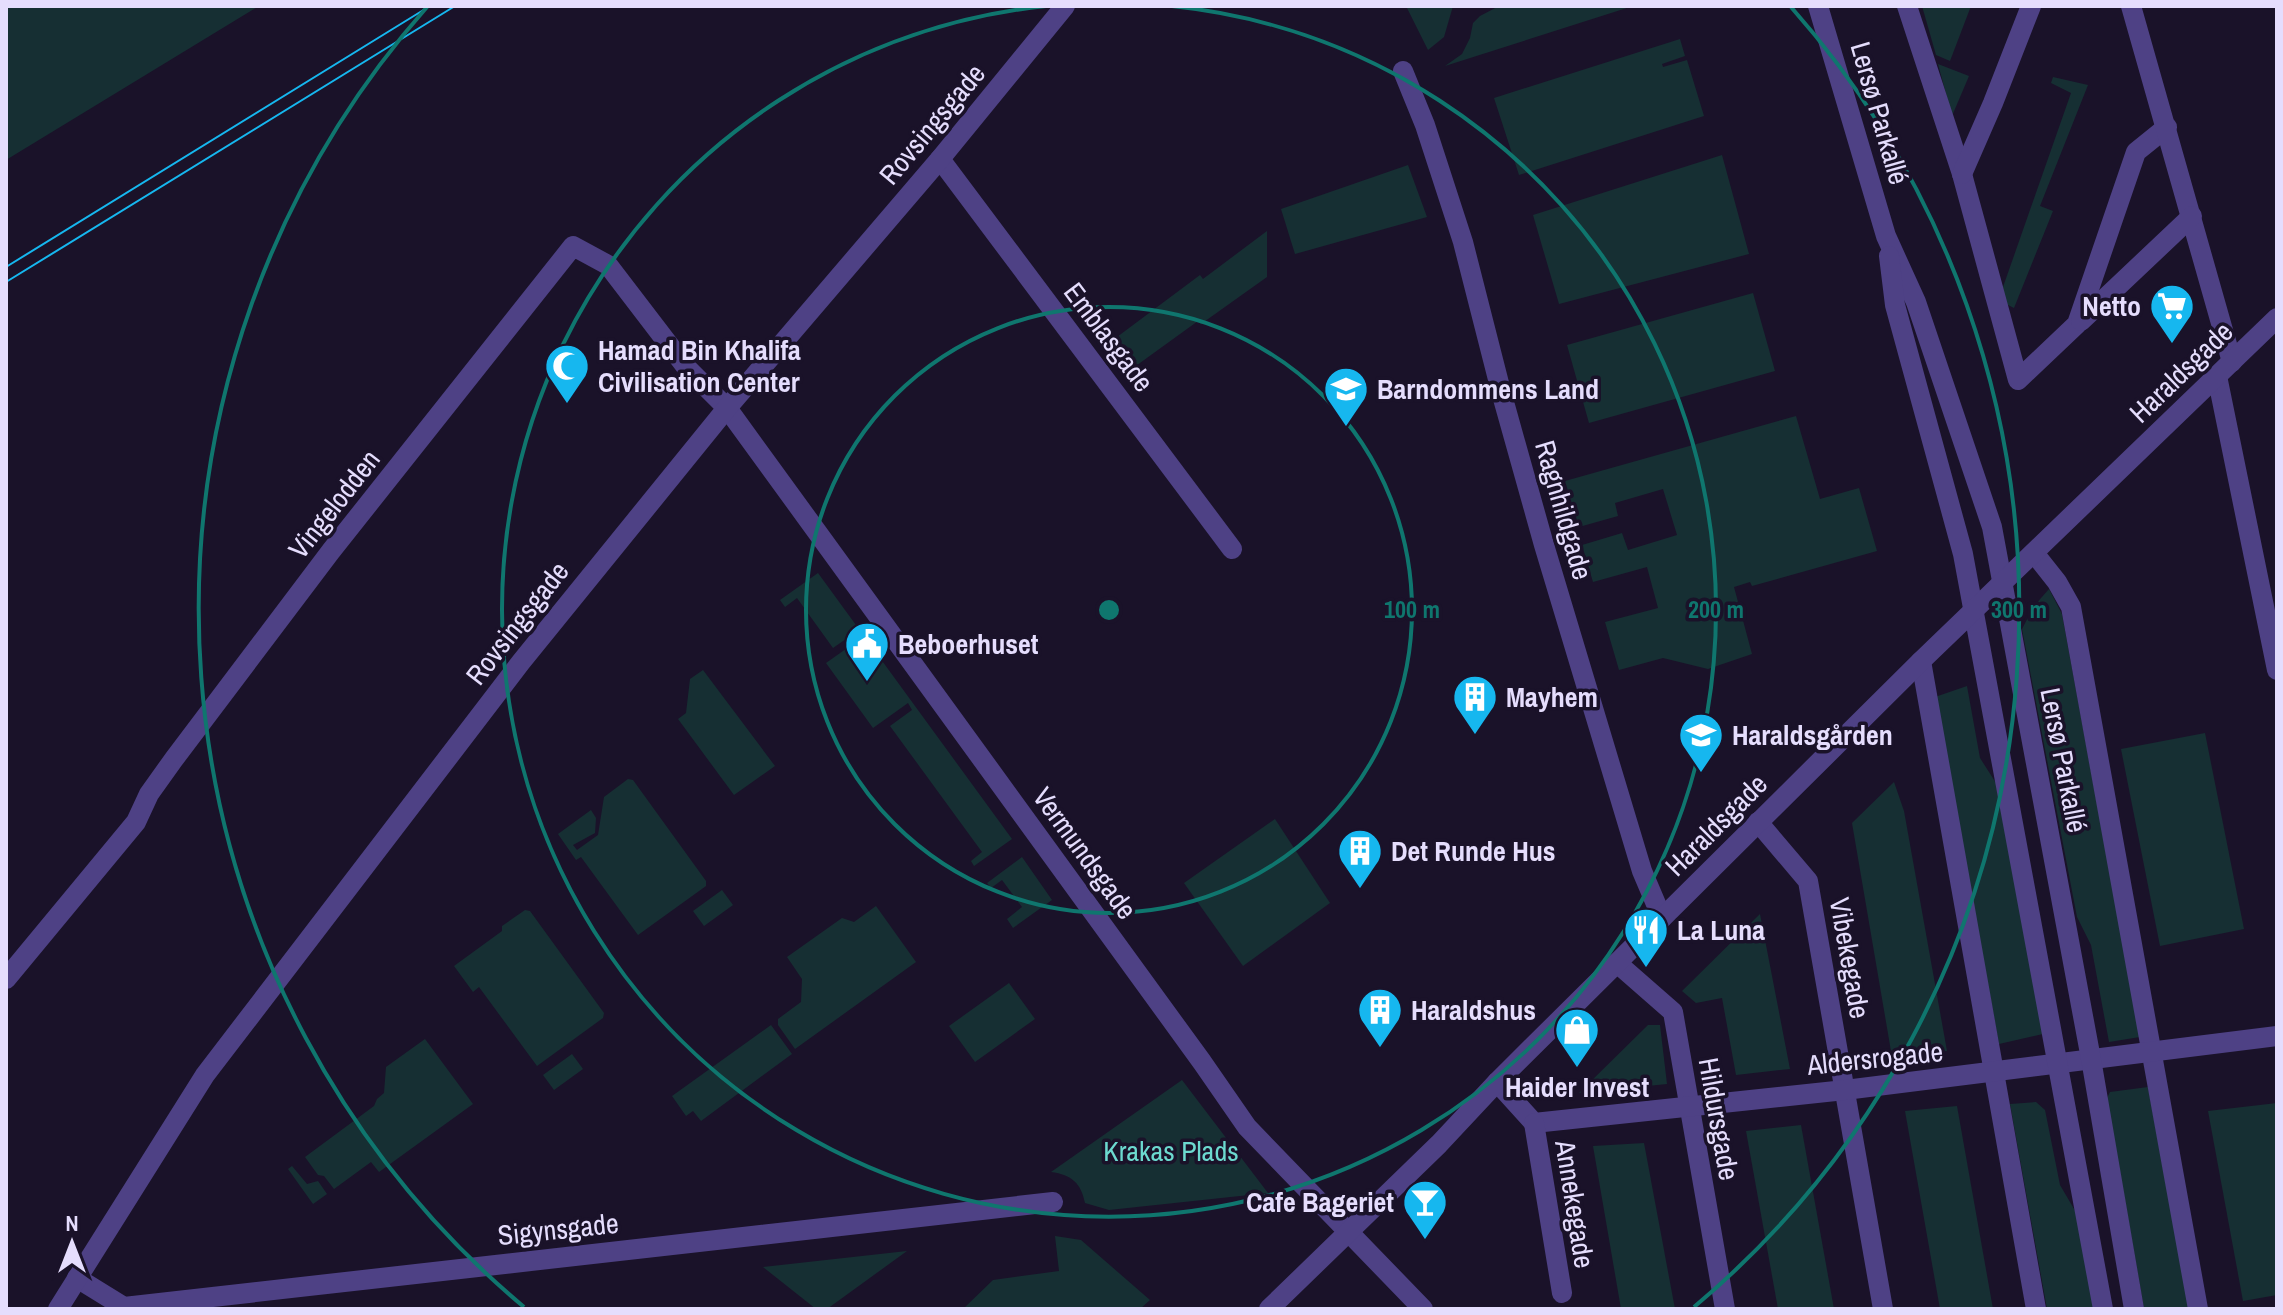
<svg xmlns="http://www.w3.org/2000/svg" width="2283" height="1315" font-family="'Archivo Narrow',sans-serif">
<rect width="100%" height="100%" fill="#1a1229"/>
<g fill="#162f33">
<polygon points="6,6 259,6 6,160"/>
<polygon points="1406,6 1453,6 1444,37 1428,50"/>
<polygon points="1499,6 1633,6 1445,66 1462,54 1470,38 1473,23 1480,16"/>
<polygon points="1922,6 1971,6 1950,61 1936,55"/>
<polygon points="1680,39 1685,56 1662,64 1663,67 1687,60 1704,116 1519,175 1494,98"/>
<polygon points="1938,64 1969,76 1952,116"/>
<polygon points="2053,77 2088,85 2040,206 2053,211 2014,308 2004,303 2003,287 2071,93 2051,83"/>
<polygon points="1722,155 1749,254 1559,304 1533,215"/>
<polygon points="1408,165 1427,217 1295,254 1281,209"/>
<polygon points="1267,231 1267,277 1201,324 1198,321 1133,368 1135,372 1113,340 1200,275 1203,279"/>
<polygon points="1753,293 1775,371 1589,423 1567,345"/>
<polygon points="1796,416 1820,499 1859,488 1877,551 1752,586 1750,582 1734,587 1752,654 1708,669 1663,658 1619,670 1605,622 1658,608 1647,567 1593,582 1582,545 1622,533 1628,550 1677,535 1663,489 1615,503 1618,516 1579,527 1565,481"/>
<polygon points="818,573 1012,839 974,866 971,861 982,852 890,726 912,710 908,703 873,728 826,663 860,639 856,632 833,648 797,598 785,607 780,600"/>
<polygon points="2049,589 2062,614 2140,1037 2109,1042 2091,945 2077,917 2022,629 2034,606"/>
<polygon points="703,670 775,766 734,795 678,719 686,713 690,679"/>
<polygon points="1967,686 1980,758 1996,783 2043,1034 1999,1044 1935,697"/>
<polygon points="2205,733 2244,929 2160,946 2121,749"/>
<polygon points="628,779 633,780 706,881 706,886 638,935 581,857 576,860 558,834 591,810 596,818 595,833 573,845 577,850 598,835 604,797"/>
<polygon points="1894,782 1904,811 1947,1051 1892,1057 1852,823"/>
<polygon points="1275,819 1330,903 1243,966 1184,883"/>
<polygon points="1022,857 1052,900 1013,928 1007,919 1022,907 1002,880 991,888 987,883"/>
<polygon points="722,890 733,905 704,926 693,911"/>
<polygon points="876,906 916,962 795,1049 778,1025 778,1019 801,1002 802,979 787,957 842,918 854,922"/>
<polygon points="525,910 530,911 604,1013 603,1018 537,1066 479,987 473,992 454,966 502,931 502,926"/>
<polygon points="1760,914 1790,1069 1736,1075 1722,998 1696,1003 1682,991"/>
<polygon points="1009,983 1035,1019 975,1062 949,1026"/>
<polygon points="771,1025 792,1054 701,1121 693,1111 686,1116 672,1096"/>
<polygon points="1648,1025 1660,1025 1667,1084 1579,1093"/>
<polygon points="425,1039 473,1104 379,1172 371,1162 334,1189 324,1176 318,1175 305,1157 374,1106 377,1099 384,1093 386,1067"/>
<polygon points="572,1054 583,1069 554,1090 543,1075"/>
<path d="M 1182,1080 L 1268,1193 L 1109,1210 L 1085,1203 C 1081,1183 1072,1175 1051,1172 Z"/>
<polygon points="2148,1087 2189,1309 2144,1309 2107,1098 2110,1092"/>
<polygon points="2036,1102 2045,1110 2060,1185 2077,1214 2094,1309 2047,1309 2010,1104"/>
<polygon points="2277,1103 2277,1295 2243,1301 2208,1111"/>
<polygon points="1957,1106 1993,1309 1940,1309 1905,1111"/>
<polygon points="1801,1125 1834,1309 1778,1309 1746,1131"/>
<polygon points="1644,1143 1675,1309 1621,1309 1593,1146"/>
<polygon points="292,1166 307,1184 318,1181 327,1194 313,1204 288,1169"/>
<polygon points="1055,1236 1081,1240 1150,1300 1140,1309 963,1309 993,1280 1059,1271"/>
<polygon points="907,1251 827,1309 816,1309 763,1267"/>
</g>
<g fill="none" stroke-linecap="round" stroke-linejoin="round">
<g stroke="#4e4185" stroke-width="20">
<polyline points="1907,6 1962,174 2018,380 2077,324 2136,152 2167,127"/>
<polyline points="2131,6 2232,362"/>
<polyline points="1403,71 1425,125 1463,242 1502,395 1544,545 1642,871 1662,918"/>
<polyline points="940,159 1232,549"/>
<polyline points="1962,174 1993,103 2031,6"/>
<polyline points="2081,321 2192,216"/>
<polyline points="2217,376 2277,670"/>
<polyline points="2034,553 2057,582 2071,607 2198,1309"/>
<polyline points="1921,661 2036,1309"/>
<polyline points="1758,822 1808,881 1883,1309"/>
<polyline points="1617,963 1673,1012 1725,1309"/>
<polyline points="6,979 136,822 149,794 174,759 331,551 573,246 608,265 686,367 727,408 1202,1062 1247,1127 1423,1309"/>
<polyline points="1497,1082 1534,1123 1845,1090 2277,1036"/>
<polyline points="1534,1123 1562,1293"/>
<polyline points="77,1278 124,1307 1053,1202"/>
</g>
<g stroke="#4e4185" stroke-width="20">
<polyline points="1818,6 1886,236 1916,302 1992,527 2091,1059 2134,1309"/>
<polyline points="1889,256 1895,305 1963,554 2103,1309"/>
<polyline points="58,1309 205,1075 521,662 727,408 940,159 1065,6"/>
<polyline points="1269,1309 1439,1144 1497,1082 1921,661 2277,318"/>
</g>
<g stroke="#16b7ef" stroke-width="2">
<polyline points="6,267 430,6"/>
<polyline points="6,282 455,6"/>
</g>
</g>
<g fill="none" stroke="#0f766e" stroke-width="4">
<circle cx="1109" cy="610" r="303"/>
<path d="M1172 6A607 607 0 1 1 1046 6"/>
<path d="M524 1307A910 910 0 0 1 427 7M1791 7A910 910 0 0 1 1694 1307"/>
</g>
<defs>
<g id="supermarket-pin" transform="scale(2.3)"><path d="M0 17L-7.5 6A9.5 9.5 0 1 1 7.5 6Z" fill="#16b7ef" stroke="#1a1229"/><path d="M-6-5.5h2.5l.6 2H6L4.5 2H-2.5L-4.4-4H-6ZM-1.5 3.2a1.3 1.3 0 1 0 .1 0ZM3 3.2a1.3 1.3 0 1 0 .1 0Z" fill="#fff"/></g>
<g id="mosque-pin" transform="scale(2.3)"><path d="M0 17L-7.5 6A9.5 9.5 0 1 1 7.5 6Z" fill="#16b7ef" stroke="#1a1229"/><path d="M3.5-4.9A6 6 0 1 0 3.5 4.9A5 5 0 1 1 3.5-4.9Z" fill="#fff"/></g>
<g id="school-pin" transform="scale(2.3)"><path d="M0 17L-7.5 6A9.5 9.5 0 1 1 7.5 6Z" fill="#16b7ef" stroke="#1a1229"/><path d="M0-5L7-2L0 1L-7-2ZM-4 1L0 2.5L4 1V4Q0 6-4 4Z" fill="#fff"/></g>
<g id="civic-pin" transform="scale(2.3)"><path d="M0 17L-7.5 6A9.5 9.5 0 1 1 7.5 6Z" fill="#16b7ef" stroke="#1a1229"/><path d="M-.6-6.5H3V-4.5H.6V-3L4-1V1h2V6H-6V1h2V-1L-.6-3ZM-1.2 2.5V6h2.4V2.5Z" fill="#fff"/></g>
<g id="building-pin" transform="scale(2.3)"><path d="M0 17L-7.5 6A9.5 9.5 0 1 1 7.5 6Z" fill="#16b7ef" stroke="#1a1229"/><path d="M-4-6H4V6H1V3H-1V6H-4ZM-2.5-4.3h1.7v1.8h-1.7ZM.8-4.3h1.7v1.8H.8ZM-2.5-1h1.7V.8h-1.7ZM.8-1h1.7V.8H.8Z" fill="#fff"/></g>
<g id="restaurant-pin" transform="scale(2.3)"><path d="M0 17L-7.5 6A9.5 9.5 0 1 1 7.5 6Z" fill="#16b7ef" stroke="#1a1229"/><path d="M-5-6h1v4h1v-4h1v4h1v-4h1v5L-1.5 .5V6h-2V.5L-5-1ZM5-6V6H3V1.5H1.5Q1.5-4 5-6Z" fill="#fff"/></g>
<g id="shop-pin" transform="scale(2.3)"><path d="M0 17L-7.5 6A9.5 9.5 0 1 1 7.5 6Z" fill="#16b7ef" stroke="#1a1229"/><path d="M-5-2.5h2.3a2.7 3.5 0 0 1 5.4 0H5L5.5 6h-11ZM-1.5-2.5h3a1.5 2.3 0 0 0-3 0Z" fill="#fff"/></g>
<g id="bar-pin" transform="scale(2.3)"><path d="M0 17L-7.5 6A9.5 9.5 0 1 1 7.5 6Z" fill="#16b7ef" stroke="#1a1229"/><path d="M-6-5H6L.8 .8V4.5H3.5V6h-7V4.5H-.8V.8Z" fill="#fff"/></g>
</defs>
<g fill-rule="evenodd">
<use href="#supermarket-pin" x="2172" y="306"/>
<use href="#mosque-pin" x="567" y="366"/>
<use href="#school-pin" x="1346" y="389"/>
<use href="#civic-pin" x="867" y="644"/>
<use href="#building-pin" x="1475" y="697"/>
<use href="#school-pin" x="1701" y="735"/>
<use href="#building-pin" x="1360" y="851"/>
<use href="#restaurant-pin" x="1646" y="930"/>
<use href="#building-pin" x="1380" y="1010"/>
<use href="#shop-pin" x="1577" y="1030"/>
<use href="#bar-pin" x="1425" y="1202"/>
</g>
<g text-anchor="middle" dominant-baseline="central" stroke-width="7" stroke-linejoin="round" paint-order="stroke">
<g font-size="28" fill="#e5ddfd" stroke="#1a1229">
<text transform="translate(1880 113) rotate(74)">Lersø Parkallé</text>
<text transform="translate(932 124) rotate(-50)">Rovsingsgade</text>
<text transform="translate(1109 337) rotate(53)">Emblasgade</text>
<text transform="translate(2181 372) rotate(-44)">Haraldsgade</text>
<text transform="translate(334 504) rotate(-52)">Vingelodden</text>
<text transform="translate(1564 510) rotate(74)">Ragnhildgade</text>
<text transform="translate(517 623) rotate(-52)">Rovsingsgade</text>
<text transform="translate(2064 760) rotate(79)">Lersø Parkallé</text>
<text transform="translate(1716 825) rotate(-45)">Haraldsgade</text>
<text transform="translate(1085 853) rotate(54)">Vermundsgade</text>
<text transform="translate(1850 958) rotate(80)">Vibekegade</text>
<text transform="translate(1875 1058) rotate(-6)">Aldersrogade</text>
<text transform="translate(1719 1119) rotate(80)">Hildursgade</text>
<text transform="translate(1575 1204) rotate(81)">Annekegade</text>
<text transform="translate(558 1229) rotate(-6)">Sigynsgade</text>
</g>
<g font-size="28" font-weight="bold" fill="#e5ddfd" stroke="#1a1229" text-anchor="start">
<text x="2141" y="306" text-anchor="end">Netto</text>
<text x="598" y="350">Hamad Bin Khalifa<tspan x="598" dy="32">Civilisation Center</tspan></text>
<text x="1377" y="389">Barndommens Land</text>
<text x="898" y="644">Beboerhuset</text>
<text x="1506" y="697">Mayhem</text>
<text x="1732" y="735">Haraldsgården</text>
<text x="1391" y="851">Det Runde Hus</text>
<text x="1677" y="930">La Luna</text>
<text x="1411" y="1010">Haraldshus</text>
<text x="1577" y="1087" text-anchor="middle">Haider Invest</text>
<text x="1394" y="1202" text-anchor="end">Cafe Bageriet</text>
</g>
<g font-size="28" fill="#6cd9cf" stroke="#1a1229">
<text x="1171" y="1151">Krakas Plads</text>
</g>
</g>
<circle cx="1109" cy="610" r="12" fill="#0f766e" stroke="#1a1229" stroke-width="4"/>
<g font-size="24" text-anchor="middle" font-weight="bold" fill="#0f766e" stroke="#1a1229" stroke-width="7" stroke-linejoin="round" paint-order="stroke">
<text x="1412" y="618">100 m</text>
<text x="1716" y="618">200 m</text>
<text x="2019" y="618">300 m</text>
</g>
<rect width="2283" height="1315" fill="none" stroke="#e5ddfd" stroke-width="16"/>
<g transform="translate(72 1243)" stroke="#1a1229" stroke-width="6" paint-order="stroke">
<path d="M0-6L14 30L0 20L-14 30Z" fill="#e5ddfd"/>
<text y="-12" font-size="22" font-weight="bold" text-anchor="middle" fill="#e5ddfd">N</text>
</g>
</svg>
